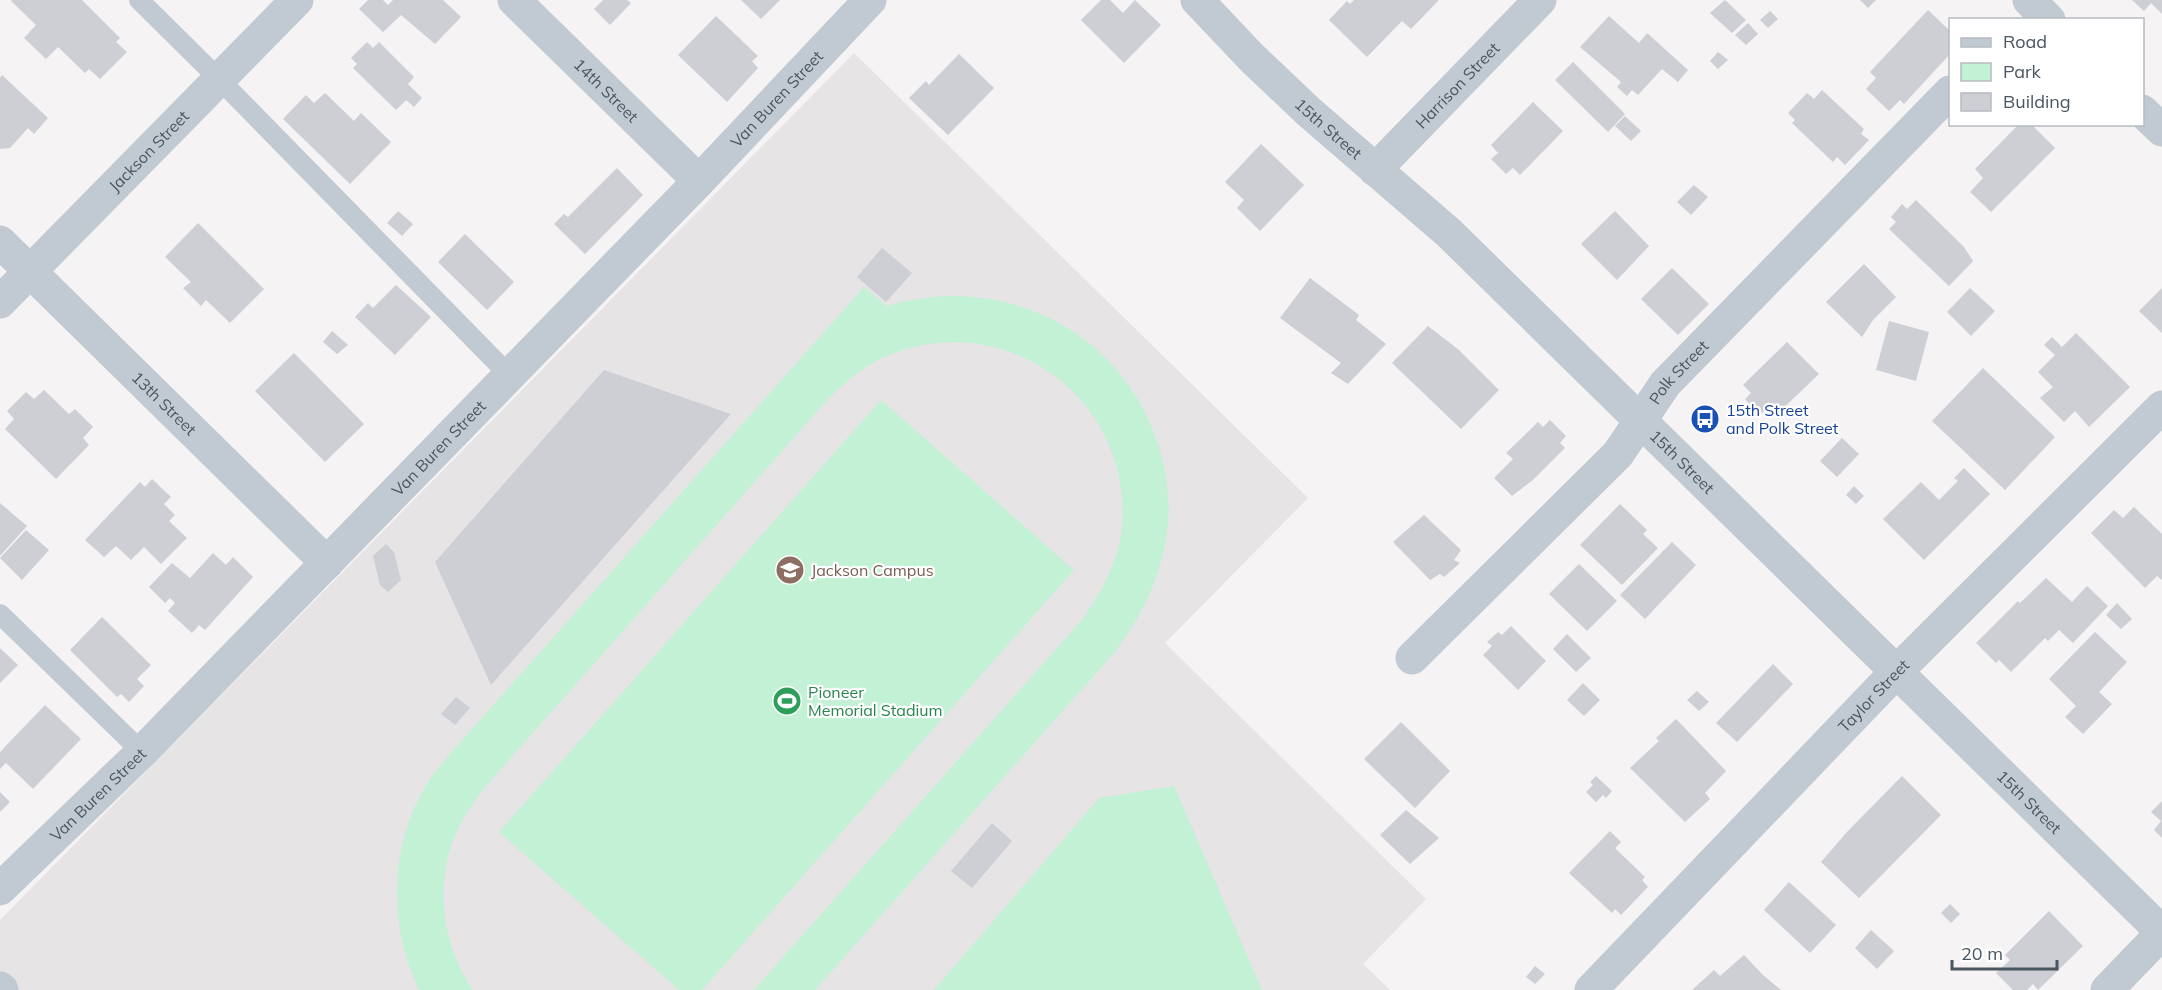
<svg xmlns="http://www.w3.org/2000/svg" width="2162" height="990" font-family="Mulish,sans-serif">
<rect width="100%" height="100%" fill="#f5f3f3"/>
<polygon fill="#e6e4e5" points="854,53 1308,498 1165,643 1426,899 1363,964 1390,990 0,990 0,920"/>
<g fill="#c3f1d5">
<path d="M 864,287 L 887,306 C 1001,271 1123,330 1159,447 C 1167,474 1171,504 1167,532 C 1160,580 1143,613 1115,652 L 815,990 L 754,990 L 1081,621 C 1098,597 1112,574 1119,544 C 1125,522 1123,495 1118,472 C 1092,365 973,310 874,362 C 857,372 842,385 828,399 L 486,786 C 474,801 464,816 456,833 C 434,884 442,945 473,990 L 419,990 C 387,925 389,841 430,779 C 436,771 443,762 450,754 Z"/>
<polygon points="881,400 1074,570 702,990 679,990 499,832"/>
<polygon points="1174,786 1262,990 934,990 1099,798"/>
</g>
<g fill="#cdcfd5">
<polygon points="12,0 82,0 120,38 116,42 127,52 100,79 89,69 85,73 58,47 46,59 24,38 36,25 11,1"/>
<polygon points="368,0 383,0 388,5 393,0 443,0 461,17 435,44 401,15 383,32 359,9"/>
<polygon points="603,0 627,0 631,3 610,25 594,9"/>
<polygon points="741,0 780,0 761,19"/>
<polygon points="1101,0 1110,0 1123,13 1135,0 1161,25 1124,63 1081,20"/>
<polygon points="1354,0 1439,0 1411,29 1402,21 1367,57 1329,20 1347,1 1350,4"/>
<polygon points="1725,0 1746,20 1732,33 1710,13"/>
<polygon points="1860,0 1876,0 1868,8"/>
<polygon points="2132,0 2162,0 2162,14 2151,3 2144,11"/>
<polygon points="1928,10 1950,31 1950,54 1904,104 1900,100 1889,111 1866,89 1876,78 1870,72"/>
<polygon points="1770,11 1778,19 1768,28 1760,20"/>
<polygon points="716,16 758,56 752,61 758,68 727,102 678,55"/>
<polygon points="1609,16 1639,43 1647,33 1688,70 1678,82 1662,69 1638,95 1632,90 1627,96 1617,87 1621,82 1580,47"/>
<polygon points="1748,23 1758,34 1746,45 1735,35"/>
<polygon points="367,42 373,48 379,42 414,77 408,84 422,98 414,107 406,100 396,110 353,68 357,64 351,58"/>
<polygon points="1718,52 1728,60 1718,69 1710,61"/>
<polygon points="959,54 994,88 948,135 909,98 926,81 929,85"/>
<polygon points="1573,62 1625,114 1608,132 1555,80"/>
<polygon points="2,75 48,118 34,134 28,128 10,148 0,149 0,78"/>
<polygon points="1822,90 1864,129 1861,134 1869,140 1845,165 1837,157 1833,162 1792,123 1795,120 1788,113 1807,93 1814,99"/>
<polygon points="325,93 354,121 361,113 391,142 350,184 283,119 306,95 314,103"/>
<polygon points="1533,102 1563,131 1520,175 1513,168 1506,174 1491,159 1498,153 1491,145"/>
<polygon points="1625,116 1641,131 1631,141 1615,126"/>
<polygon points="2019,124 2031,124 2055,148 1991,212 1970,192 1983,178 1975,169"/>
<polygon points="1261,144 1304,185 1260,231 1237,208 1244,200 1225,182"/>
<polygon points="617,168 643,195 585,254 554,224 564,214 568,217"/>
<polygon points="1694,185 1708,197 1691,215 1677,202"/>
<polygon points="1916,200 1964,247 1973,261 1949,286 1889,229 1896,222 1891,217 1902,204 1907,209"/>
<polygon points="398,211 413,224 402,236 387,223"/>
<polygon points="1615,211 1649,246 1617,280 1581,244"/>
<polygon points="198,223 264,289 230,323 206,300 201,306 183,288 191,282 165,257"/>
<polygon points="465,234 514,282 487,310 438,262"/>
<polygon points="882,248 912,273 886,302 857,277"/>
<polygon points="1864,264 1896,297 1873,320 1862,337 1826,302"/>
<polygon points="1672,268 1709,304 1678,335 1641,299"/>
<polygon points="1310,278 1359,315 1356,320 1386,344 1348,384 1331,373 1341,363 1280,318"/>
<polygon points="396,285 431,317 395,355 355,317 368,303 373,308"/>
<polygon points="1970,288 1995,311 1971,336 1947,312"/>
<polygon points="2162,288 2162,333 2139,311"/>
<polygon points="1889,321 1929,332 1916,381 1876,370"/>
<polygon points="1428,326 1459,350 1499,390 1461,429 1392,363"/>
<polygon points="332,331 348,345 337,354 323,342"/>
<polygon points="2076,333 2130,387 2089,427 2075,411 2064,422 2040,398 2053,387 2038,372 2055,355 2044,345 2052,337 2062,347"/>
<polygon points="1787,342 1819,374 1775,416 1767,408 1760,415 1745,399 1751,393 1743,385"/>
<polygon points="294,353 364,424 325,462 255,391"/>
<polygon points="1983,368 2055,437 2005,490 1932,421"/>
<polygon points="604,370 731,414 491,685 435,562"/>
<polygon points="44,390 69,414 75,409 93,427 83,438 89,445 56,479 5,429 14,419 7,411 26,392 34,399"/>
<polygon points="1550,420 1566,436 1560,443 1565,448 1533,480 1512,496 1494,478 1513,459 1506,453 1538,422 1543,427"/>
<polygon points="1842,438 1859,454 1837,477 1820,461"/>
<polygon points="1964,468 1990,494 1924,560 1883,519 1921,482 1939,500 1958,481 1954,478"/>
<polygon points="152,479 171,497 164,504 175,515 169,521 187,538 161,564 144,547 131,560 116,546 104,557 85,540 140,482 145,487"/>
<polygon points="1854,486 1864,496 1856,504 1846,495"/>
<polygon points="0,503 27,526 0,556"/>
<polygon points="1620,504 1647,530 1643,534 1658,548 1622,585 1580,545"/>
<polygon points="2134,507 2162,534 2162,580 2157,576 2145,588 2091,533 2114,510 2123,518"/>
<polygon points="1424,515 1461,550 1454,560 1460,563 1444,577 1440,574 1430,580 1393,542"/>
<polygon points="26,530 49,550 22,580 0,558"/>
<polygon points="1672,542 1696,565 1645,619 1620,595"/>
<polygon points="386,544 394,552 401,580 388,592 380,585 373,556"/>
<polygon points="213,553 226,565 233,557 253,577 205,630 199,625 192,633 168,611 175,603 170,598 165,603 149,587 172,563 190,578"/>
<polygon points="1579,564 1617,601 1587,631 1549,594"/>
<polygon points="2046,578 2072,602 2087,586 2108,606 2073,643 2059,630 2048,641 2045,638 2011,672 1999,660 1996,663 1976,643 2018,601 2020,603"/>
<polygon points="2117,603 2132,619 2121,629 2106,615"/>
<polygon points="102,617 151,665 137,679 144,686 129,702 121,694 117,697 70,650"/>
<polygon points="1511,626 1546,661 1518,690 1483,655 1492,646 1487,642 1498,632 1502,635"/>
<polygon points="2095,632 2127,662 2099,692 2112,704 2083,734 2065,717 2076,706 2049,679"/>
<polygon points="1567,634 1591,658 1576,672 1553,649"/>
<polygon points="0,648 18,665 0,683"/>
<polygon points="1773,664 1793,684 1737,742 1716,723"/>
<polygon points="1583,683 1600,700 1584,716 1567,700"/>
<polygon points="1697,691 1709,702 1699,711 1687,700"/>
<polygon points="456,697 470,708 455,725 441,714"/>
<polygon points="45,705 81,739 33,789 6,763 0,769 0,752"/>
<polygon points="1676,719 1726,771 1705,793 1710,799 1685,822 1630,768 1659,741 1656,738"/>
<polygon points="1401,722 1450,771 1415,808 1364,759"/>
<polygon points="1596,776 1612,791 1606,798 1603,795 1596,802 1586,792 1593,785 1590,782"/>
<polygon points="1902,776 1941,815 1859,898 1821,862 1847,832"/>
<polygon points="0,792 10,802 0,812"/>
<polygon points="2162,801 2162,838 2154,830 2161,821 2151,812"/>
<polygon points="1406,810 1439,838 1410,864 1380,835"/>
<polygon points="992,823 1012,841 972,888 951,871"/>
<polygon points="1610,831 1621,842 1615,848 1645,877 1642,880 1648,887 1621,915 1615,909 1612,913 1569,873"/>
<polygon points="1789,882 1836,925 1810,953 1764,910"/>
<polygon points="1950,904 1960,914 1951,923 1941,913"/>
<polygon points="2049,911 2083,946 2038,990 2033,984 2027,990 2013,990 1996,973 2010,960 2005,955"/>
<polygon points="1871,930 1894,951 1877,969 1855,948"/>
<polygon points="1744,955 1763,975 1781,990 1692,990 1714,970 1720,976"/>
<polygon points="1535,966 1545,974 1535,984 1526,977"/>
</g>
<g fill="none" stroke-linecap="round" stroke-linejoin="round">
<g stroke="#c1cad2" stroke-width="20">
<polyline points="139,0 219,79 510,376"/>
<polyline points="0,614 142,752"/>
</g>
<g stroke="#c1cad2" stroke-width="33">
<path id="s1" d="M 514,0 L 699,181"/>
<polyline points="2029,0 2049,20"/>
<polyline points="2142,111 2162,130"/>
<path id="s2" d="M 1375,170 L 1540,0"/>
<path id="s3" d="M 0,242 L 327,563"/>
<path id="s4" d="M 1412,658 L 1618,454 L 1665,384 L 1950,92"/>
<path id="s5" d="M 0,889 L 142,752 L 699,181 L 870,0"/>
<path id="s6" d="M 1591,990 L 1897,671 L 2162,407"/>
<polyline points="2107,990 2162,933"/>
</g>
<g stroke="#c1cad2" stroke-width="33">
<path id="s7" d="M 1197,0 L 1252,58 L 1309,112 L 1449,233 L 2162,932"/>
<path id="s8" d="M 0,302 L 297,0"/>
<polyline points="0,988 2,990"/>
</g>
</g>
<defs>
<g id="bus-disc" transform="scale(1.5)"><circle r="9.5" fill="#1a4fb4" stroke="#fff"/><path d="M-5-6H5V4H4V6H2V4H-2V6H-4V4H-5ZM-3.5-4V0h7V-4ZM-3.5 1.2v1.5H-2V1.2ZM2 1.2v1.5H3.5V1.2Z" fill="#fff"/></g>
<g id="school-disc" transform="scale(1.5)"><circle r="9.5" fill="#8d6e63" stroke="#fff"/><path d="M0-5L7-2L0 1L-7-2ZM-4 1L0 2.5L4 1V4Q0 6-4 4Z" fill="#fff"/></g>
<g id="stadium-disc" transform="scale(1.5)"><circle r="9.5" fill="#2e9e5b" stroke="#fff"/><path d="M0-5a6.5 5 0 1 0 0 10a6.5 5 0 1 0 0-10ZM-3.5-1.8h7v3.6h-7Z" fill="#fff"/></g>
</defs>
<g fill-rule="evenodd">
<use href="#bus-disc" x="1705" y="419"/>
<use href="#school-disc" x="790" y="570"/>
<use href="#stadium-disc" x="787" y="701"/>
</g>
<g text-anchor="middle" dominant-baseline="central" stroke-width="4.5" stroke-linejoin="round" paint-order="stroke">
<g font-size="16" fill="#4a5661" stroke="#fff">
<text stroke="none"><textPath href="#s2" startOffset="118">Harrison Street</textPath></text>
<text stroke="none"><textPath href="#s1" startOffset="129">14th Street</textPath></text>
<text stroke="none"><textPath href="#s5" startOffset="1108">Van Buren Street</textPath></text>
<text stroke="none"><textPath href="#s7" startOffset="184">15th Street</textPath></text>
<text stroke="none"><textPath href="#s8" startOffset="212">Jackson Street</textPath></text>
<text stroke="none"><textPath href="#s4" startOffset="392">Polk Street</textPath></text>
<text stroke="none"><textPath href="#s3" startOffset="230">13th Street</textPath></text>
<text stroke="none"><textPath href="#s5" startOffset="622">Van Buren Street</textPath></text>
<text stroke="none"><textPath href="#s7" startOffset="670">15th Street</textPath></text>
<text stroke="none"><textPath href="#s6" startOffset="408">Taylor Street</textPath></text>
<text stroke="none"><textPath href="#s5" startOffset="136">Van Buren Street</textPath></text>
<text stroke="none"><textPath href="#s7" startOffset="1156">15th Street</textPath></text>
</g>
<g font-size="16" fill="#164399" stroke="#fff" text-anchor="start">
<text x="1726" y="410">15th Street<tspan x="1726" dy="18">and Polk Street</tspan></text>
</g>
<g font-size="16" fill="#785e54" stroke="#fff" text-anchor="start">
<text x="811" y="570">Jackson Campus</text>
</g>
<g font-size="16" fill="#27864d" stroke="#fff" text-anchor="start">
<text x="808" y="692">Pioneer<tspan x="808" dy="18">Memorial Stadium</tspan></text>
</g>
</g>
<rect x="1949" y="18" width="195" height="108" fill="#ffffff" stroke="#b7bbc0" stroke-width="1.5"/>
<rect x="1961" y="38" width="30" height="9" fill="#c1cad2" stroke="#b7bbc0" stroke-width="1.5"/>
<text x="2003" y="48" font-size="18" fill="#4a5661">Road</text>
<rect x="1961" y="63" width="30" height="18" fill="#c3f1d5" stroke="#b7bbc0" stroke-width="1.5"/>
<text x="2003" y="78" font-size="18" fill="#4a5661">Park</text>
<rect x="1961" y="93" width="30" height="18" fill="#cdcfd5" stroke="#b7bbc0" stroke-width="1.5"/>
<text x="2003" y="108" font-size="18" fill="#4a5661">Building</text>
<path d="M1952 960v9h105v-9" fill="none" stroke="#4a5661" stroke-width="3"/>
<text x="1961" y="960" font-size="18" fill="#4a5661" stroke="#ffffff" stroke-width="4.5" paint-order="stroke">20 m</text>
</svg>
